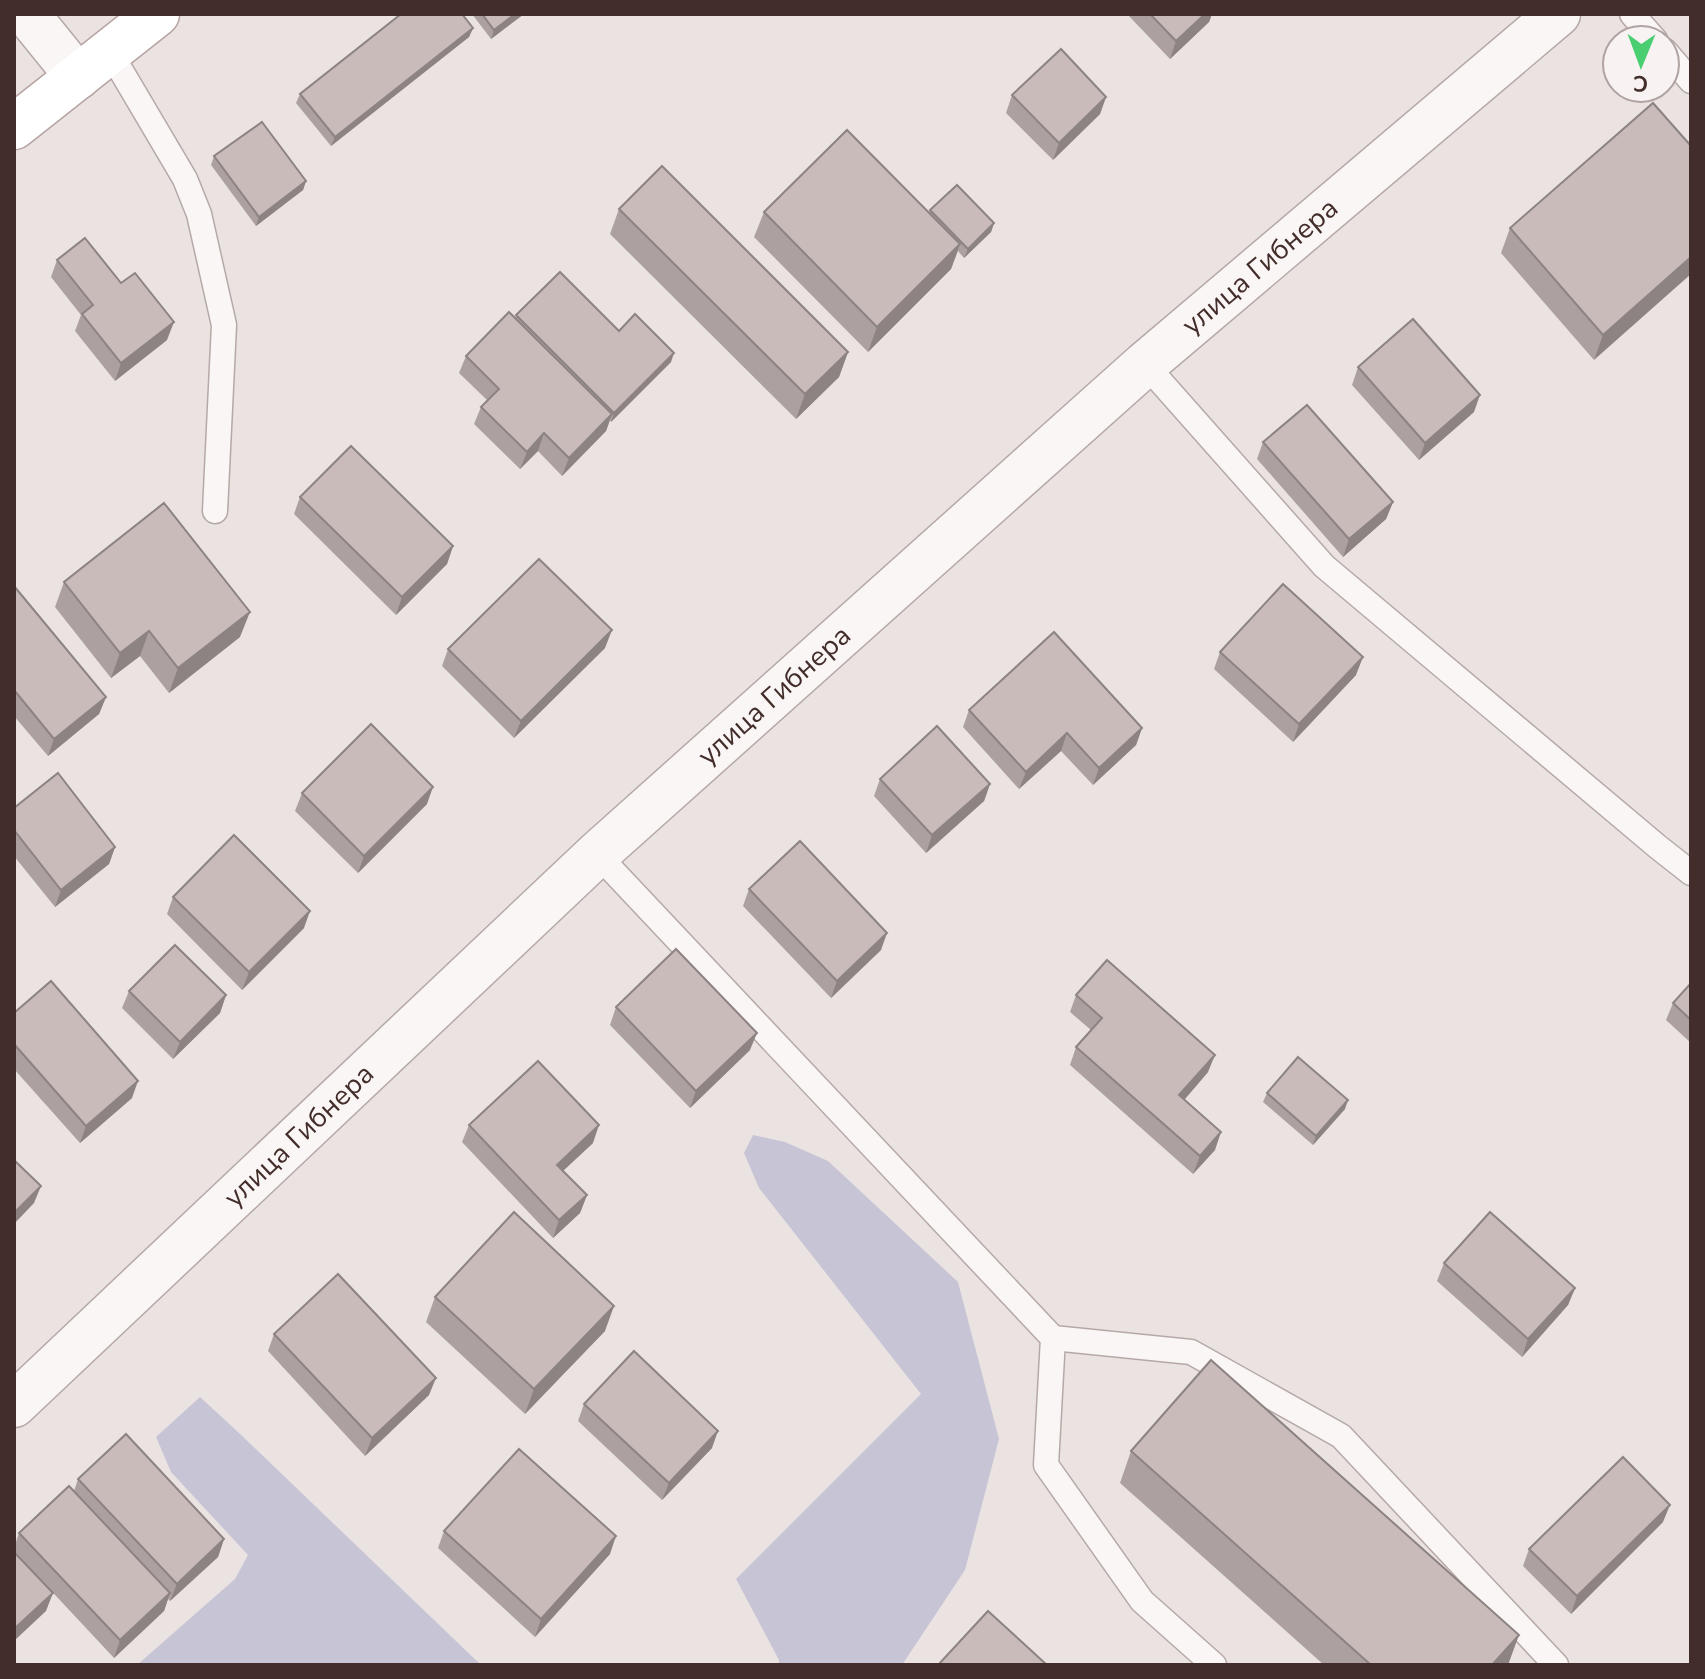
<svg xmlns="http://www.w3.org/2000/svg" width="1705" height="1679" font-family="'Nunito Sans',sans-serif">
<rect width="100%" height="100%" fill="#ebe3e2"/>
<g fill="#c7c4d5">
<polygon points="753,1135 785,1142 828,1161 958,1282 999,1439 965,1570 902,1665 779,1665 779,1660 736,1579 921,1394 759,1188 744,1153"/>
<polygon points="200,1397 238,1432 481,1665 137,1665 235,1579 248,1555 171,1472 156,1437"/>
</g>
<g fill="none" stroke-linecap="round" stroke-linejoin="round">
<g stroke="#b5a9a7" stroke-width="27">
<g id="service">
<polyline points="1632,14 1655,40"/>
<polyline points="1665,51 1691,81"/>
<polyline points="110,52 185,179 199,214 224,325 215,511"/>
<polyline points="1145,364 1324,566 1658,847 1691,873"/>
<polyline points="597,854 1053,1338 1046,1465 1142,1601 1214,1665"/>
<polyline points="1053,1338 1191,1352 1341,1436 1556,1665"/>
</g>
</g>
<g stroke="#b5a9a7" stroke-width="47">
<g id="minor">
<polyline points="27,14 78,77"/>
<path id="s1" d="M 14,1405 L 597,854 L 1145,364 L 1558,14"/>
</g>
</g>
<g stroke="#b6a3a2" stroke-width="47">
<polyline id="primary" points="14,127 157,14"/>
</g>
<use href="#service" stroke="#f9f6f5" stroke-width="24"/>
<use href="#minor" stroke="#f9f6f5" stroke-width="44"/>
<use href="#primary" stroke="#fff" stroke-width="44"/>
</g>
<g fill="#aca1a0">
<polygon points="472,14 524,14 491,39"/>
<polygon points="1127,14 1212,14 1209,22 1170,59"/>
<polygon points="473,28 469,37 331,146 296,103 300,94"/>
<polygon points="1012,95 1106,97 1100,114 1053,160 1006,113"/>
<polygon points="1691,146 1594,360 1501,253 1510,228"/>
<polygon points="214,156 306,181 303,190 256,226 211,165"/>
<polygon points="619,209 848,352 839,377 796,419 610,234"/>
<polygon points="930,210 994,223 991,232 964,258 958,251 951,269 868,352 754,237 764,212 929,213"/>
<polygon points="57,260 167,340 115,381 75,331 81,315 51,277"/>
<polygon points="516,315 619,331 671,362 611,422 610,420 606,431 562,476 538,451 520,469 474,424 481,407 487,400 459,373 466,356 515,318"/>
<polygon points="1358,367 1474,412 1419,460 1352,385"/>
<polygon points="1263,442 1393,502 1386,519 1343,557 1257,459"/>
<polygon points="300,497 453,546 447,564 396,615 294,514"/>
<polygon points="64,582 240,637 169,693 140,656 111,678 55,607"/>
<polygon points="14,586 106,697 99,714 48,756 14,716"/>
<polygon points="605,648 514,738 442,666 448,649"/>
<polygon points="1220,652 1356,675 1293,742 1214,669"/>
<polygon points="969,710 1142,728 1136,745 1093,785 1061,751 1019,789 963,727"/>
<polygon points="880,779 990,784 984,801 926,853 874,796"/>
<polygon points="302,793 427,804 358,873 295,811"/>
<polygon points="14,808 115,847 109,864 55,907 14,856"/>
<polygon points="749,889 881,950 831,998 743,906"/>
<polygon points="173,897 304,928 242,990 167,914"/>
<polygon points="1691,983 1691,1043 1666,1020 1673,1003"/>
<polygon points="129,991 226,995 220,1013 173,1059 122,1008"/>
<polygon points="1076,995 1208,1072 1184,1100 1215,1150 1193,1174 1070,1065 1076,1047 1091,1030 1070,1012"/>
<polygon points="616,1007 750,1050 690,1108 610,1025"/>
<polygon points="14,1013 132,1098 80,1143 14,1069"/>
<polygon points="1267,1093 1345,1109 1313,1145 1263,1102"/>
<polygon points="469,1125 593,1143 563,1171 587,1195 580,1213 553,1238 462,1142"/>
<polygon points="1444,1263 1575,1288 1568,1305 1522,1357 1437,1281"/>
<polygon points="435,1297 605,1331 525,1414 426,1322"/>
<polygon points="274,1334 429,1395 365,1456 268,1351"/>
<polygon points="584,1404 712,1448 662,1500 578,1421"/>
<polygon points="1131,1451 1508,1665 1324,1665 1120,1483"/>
<polygon points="78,1479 224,1539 218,1557 170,1601 168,1599 164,1611 114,1658 14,1551 14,1548 19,1533 74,1491"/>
<polygon points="1663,1522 1571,1614 1523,1566 1529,1549"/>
<polygon points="444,1531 610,1554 535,1637 438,1548"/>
</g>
<g fill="#8c8382">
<polygon points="515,14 524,14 491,39 494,30"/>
<polygon points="1205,14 1212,14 1209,22 1170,59 1176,41"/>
<polygon points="473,28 469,37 331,146 335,137"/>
<polygon points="1106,97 1100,114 1053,160 1059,143"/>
<polygon points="306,181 303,190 256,226 259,217"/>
<polygon points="994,223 991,232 964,258 968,249"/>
<polygon points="960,244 951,269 868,352 877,327"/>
<polygon points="1691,257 1691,274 1594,360 1603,335"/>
<polygon points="174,322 167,340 115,381 121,363"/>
<polygon points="848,352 839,377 796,419 805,394"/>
<polygon points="674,353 671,362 611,422 614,413"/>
<polygon points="1480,395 1474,412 1419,460 1425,443"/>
<polygon points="612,414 606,431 562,476 569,458"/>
<polygon points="544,433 538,451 520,469 527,452"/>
<polygon points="1393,502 1386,519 1343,557 1349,539"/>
<polygon points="453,546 447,564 396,615 402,597"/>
<polygon points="250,612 240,637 169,693 178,668"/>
<polygon points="612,630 605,648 514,738 521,721"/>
<polygon points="149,631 140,656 111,678 120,653"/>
<polygon points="1363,657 1356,675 1293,742 1299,724"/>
<polygon points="106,697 99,714 48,756 54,739"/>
<polygon points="1142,728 1136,745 1093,785 1099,768"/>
<polygon points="1067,733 1061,751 1019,789 1026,772"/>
<polygon points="990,784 984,801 926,853 932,835"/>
<polygon points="433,787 427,804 358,873 364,856"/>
<polygon points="115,847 109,864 55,907 61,890"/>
<polygon points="310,911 304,928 242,990 249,972"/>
<polygon points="887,933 881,950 831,998 837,981"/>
<polygon points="226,995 220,1013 173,1059 180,1042"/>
<polygon points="757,1033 750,1050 690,1108 696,1091"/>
<polygon points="1215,1055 1208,1072 1173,1113 1179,1095"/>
<polygon points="138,1081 132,1098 80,1143 86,1126"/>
<polygon points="1348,1100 1345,1109 1313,1145 1316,1136"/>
<polygon points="599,1125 593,1143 551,1182 557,1165"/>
<polygon points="1221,1132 1215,1150 1193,1174 1200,1156"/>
<polygon points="41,1186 34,1203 14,1224 14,1213"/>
<polygon points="587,1195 580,1213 553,1238 559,1220"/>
<polygon points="1575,1288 1568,1305 1522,1357 1528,1339"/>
<polygon points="614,1306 605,1331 525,1414 534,1389"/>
<polygon points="436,1378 429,1395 365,1456 372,1438"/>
<polygon points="718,1431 712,1448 662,1500 669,1483"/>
<polygon points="1670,1505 1663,1522 1571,1614 1577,1596"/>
<polygon points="616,1536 610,1554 535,1637 541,1619"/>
<polygon points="224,1539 218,1557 170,1601 177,1584"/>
<polygon points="53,1593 46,1611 14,1641 14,1629"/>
<polygon points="170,1593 164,1611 114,1658 120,1640"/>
<polygon points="1519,1635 1508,1665 1492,1665"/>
</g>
<g fill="#c8bbba" stroke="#8c8382" stroke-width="2">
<polygon points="401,14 462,14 473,28 335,137 300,94"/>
<polygon points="482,14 515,14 494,30"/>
<polygon points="1150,14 1205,14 1176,41"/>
<polygon points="1061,49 1106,97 1059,143 1012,95"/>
<polygon points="1653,103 1691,146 1691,257 1603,335 1510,228"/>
<polygon points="262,122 306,181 259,217 214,156"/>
<polygon points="847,130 960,244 877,327 764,212"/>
<polygon points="662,166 848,352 805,394 619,209"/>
<polygon points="957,185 994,223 968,249 930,210"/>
<polygon points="85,238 121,283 135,273 174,322 121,363 82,314 93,305 57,260"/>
<polygon points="560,272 619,331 635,314 674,353 614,413 516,315"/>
<polygon points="509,312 612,414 569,458 544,433 527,452 481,407 499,389 466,356"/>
<polygon points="1413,319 1480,395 1425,443 1358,367"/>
<polygon points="1307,405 1393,502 1349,539 1263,442"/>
<polygon points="351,446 453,546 402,597 300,497"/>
<polygon points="164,503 250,612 178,668 149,631 120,653 64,582"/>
<polygon points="539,559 612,630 521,721 448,649"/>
<polygon points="1283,584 1363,657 1299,724 1220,652"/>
<polygon points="14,586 106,697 54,739 14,690"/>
<polygon points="1054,632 1142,728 1099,768 1067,733 1026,772 969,710"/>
<polygon points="371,724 433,787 364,856 302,793"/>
<polygon points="937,726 990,784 932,835 880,779"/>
<polygon points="58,773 115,847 61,890 14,830 14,808"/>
<polygon points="234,835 310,911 249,972 173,897"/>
<polygon points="800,841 887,933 837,981 749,889"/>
<polygon points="175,945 226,995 180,1042 129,991"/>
<polygon points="676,949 757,1033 696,1091 616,1007"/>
<polygon points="1107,960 1215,1055 1179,1095 1221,1132 1200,1156 1076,1047 1102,1018 1076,995"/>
<polygon points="51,981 138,1081 86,1126 14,1044 14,1013"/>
<polygon points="1691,983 1691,1020 1673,1003"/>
<polygon points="1298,1057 1348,1100 1316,1136 1267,1093"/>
<polygon points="538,1061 599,1125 557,1165 587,1195 559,1220 469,1125"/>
<polygon points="14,1160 41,1186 14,1213"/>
<polygon points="514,1212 614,1306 534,1389 435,1297"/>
<polygon points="1490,1212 1575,1288 1528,1339 1444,1263"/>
<polygon points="338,1274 436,1378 372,1438 274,1334"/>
<polygon points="634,1351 718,1431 669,1483 584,1404"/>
<polygon points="1211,1360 1519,1635 1492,1665 1371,1665 1131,1451"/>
<polygon points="126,1434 224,1539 177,1584 78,1479"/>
<polygon points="519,1449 616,1536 541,1619 444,1531"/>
<polygon points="1623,1457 1670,1505 1577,1596 1529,1549"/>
<polygon points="69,1486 170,1593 120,1640 19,1533"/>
<polygon points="14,1552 53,1593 14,1629"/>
<polygon points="988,1611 1047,1665 938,1665"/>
</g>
<g text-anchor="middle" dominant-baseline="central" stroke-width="8" stroke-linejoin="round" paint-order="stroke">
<g font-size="28" fill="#432d2a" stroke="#f8f2f2">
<text stroke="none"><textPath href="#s1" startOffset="1688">улица Гибнера</textPath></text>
<text stroke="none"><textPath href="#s1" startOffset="1040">улица Гибнера</textPath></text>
<text stroke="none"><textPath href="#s1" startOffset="392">улица Гибнера</textPath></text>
</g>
</g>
<rect width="1705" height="1679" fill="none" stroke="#432d2a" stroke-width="32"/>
<g transform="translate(1641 64) rotate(181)"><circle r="38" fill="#f8f2f2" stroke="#b0a3a2" stroke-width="2"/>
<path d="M0-6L14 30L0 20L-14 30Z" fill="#49ce72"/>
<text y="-12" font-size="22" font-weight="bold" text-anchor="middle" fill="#432d2a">С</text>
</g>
</svg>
